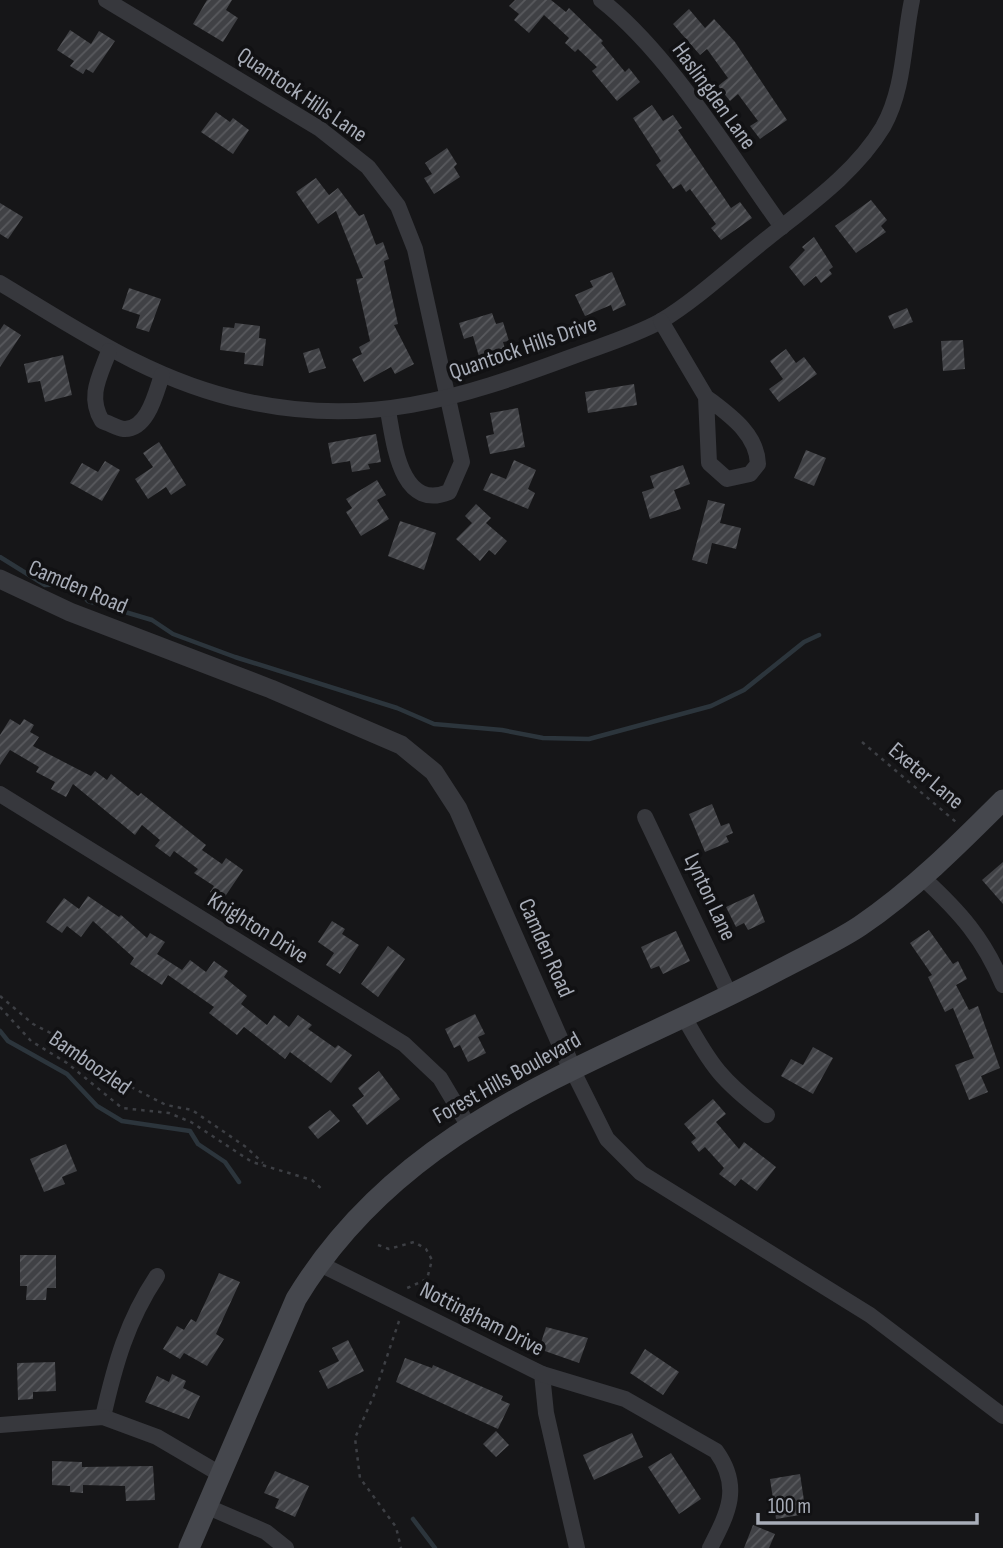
<svg xmlns="http://www.w3.org/2000/svg" width="1003" height="1548" font-family="'Sofia Sans Condensed',sans-serif">
<defs>
<pattern id="building-hatch" width="6" height="6" patternUnits="userSpaceOnUse" patternTransform="scale(1.75)"><rect width="6" height="6" fill="#404145"/><path d="M-1 1l2-2M0 6l6-6M5 7l2-2" fill="none" stroke="#595a5e"/></pattern>
</defs>
<rect width="100%" height="100%" fill="#161618"/>
<g fill="none" stroke-linecap="round" stroke-linejoin="round">
<g stroke="#2c353c" stroke-width="4.5">
<polyline points="0,557 45,585 72,584 88,601 152,620 173,634 235,657 397,708 434,724 502,730 543,738 589,739 711,706 744,690 804,642 819,635"/>
<polyline points="0,1031 8,1041 67,1074 97,1106 122,1121 190,1131 198,1144 225,1162 239,1182"/>
<polyline points="413,1519 435,1548"/>
</g>
</g>
<g fill="url(#building-hatch)">
<polygon points="207,0 232,0 226,10 238,18 223,42 193,24"/>
<polygon points="515,0 551,0 566,12 569,8 603,41 601,43 625,72 629,68 640,82 617,101 592,71 597,67 578,49 575,52 565,43 569,38 544,15 529,33 514,20 519,14 509,6"/>
<polygon points="689,9 705,28 714,19 735,42 787,120 760,139 750,126 758,121 738,94 730,101 718,86 728,78 707,49 700,55 673,24"/>
<polygon points="70,30 91,44 99,31 115,41 93,73 86,69 83,74 70,66 74,61 57,50"/>
<polygon points="652,105 663,121 673,115 682,128 678,130 731,208 740,202 752,218 721,240 711,228 716,224 690,189 686,192 681,184 673,189 656,165 661,161 633,118"/>
<polygon points="216,112 230,122 233,118 249,130 233,154 201,132"/>
<polygon points="447,148 457,164 454,167 460,177 434,194 424,178 432,174 425,163"/>
<polygon points="316,178 329,195 338,188 359,216 364,214 376,245 383,242 389,259 384,261 398,324 394,325 414,364 395,374 391,367 364,382 352,359 362,354 359,347 370,341 356,279 363,278 336,211 318,224 296,192"/>
<polygon points="871,200 887,220 881,226 886,232 856,253 835,226"/>
<polygon points="0,203 23,217 8,239 0,234"/>
<polygon points="814,237 833,267 829,270 832,274 821,283 816,276 804,286 789,267 805,250 802,247"/>
<polygon points="612,272 626,305 613,311 611,305 585,316 575,295 593,287 590,281"/>
<polygon points="129,288 161,299 149,332 136,328 140,315 122,309"/>
<polygon points="907,308 913,322 894,329 888,316"/>
<polygon points="492,313 496,324 503,322 509,341 503,342 506,352 480,360 473,336 464,339 459,323"/>
<polygon points="235,323 260,326 259,338 266,339 263,366 244,364 245,353 220,350 223,327 234,328"/>
<polygon points="4,324 21,335 0,367 0,330"/>
<polygon points="963,340 965,369 943,371 941,341"/>
<polygon points="319,348 326,368 309,373 303,353"/>
<polygon points="786,349 796,363 804,357 817,374 779,402 769,389 783,379 770,361"/>
<polygon points="63,355 72,395 45,402 40,381 28,383 24,364"/>
<polygon points="634,384 637,405 588,413 585,392"/>
<polygon points="518,408 525,447 490,454 486,436 494,434 490,413"/>
<polygon points="376,434 381,462 368,464 370,469 352,472 350,461 332,464 328,443"/>
<polygon points="159,442 186,485 171,495 166,487 148,499 135,479 153,467 143,453"/>
<polygon points="806,450 826,458 814,486 794,478"/>
<polygon points="514,460 536,470 528,489 535,493 528,509 483,490 491,473 506,479"/>
<polygon points="105,461 120,470 102,501 70,483 82,463 98,472"/>
<polygon points="683,465 690,484 674,490 681,509 650,519 642,492 654,488 650,476"/>
<polygon points="377,480 386,495 377,500 389,519 361,536 346,512 352,508 346,499"/>
<polygon points="708,500 725,504 720,523 741,528 736,549 712,543 707,564 692,560"/>
<polygon points="476,504 491,518 486,523 507,541 495,555 489,550 480,561 456,539 472,523 465,516"/>
<polygon points="400,521 436,533 424,570 388,556"/>
<polygon points="10,719 20,725 24,719 34,725 30,732 39,737 33,746 91,776 95,771 107,780 111,774 138,796 141,793 206,845 202,850 222,864 226,858 243,870 222,901 210,892 214,886 194,873 198,869 174,851 170,857 155,846 160,840 142,825 135,835 73,784 66,797 51,789 55,782 36,772 39,767 10,750 0,765 0,735"/>
<polygon points="712,804 721,826 729,823 733,833 726,836 729,842 705,852 689,814"/>
<polygon points="1003,862 1003,904 982,880"/>
<polygon points="754,894 765,922 748,930 744,923 736,927 726,907"/>
<polygon points="88,896 119,917 121,915 147,938 150,933 165,942 157,954 182,970 190,960 206,972 214,961 228,971 224,977 247,996 241,1004 267,1025 274,1015 289,1027 298,1015 312,1025 308,1029 335,1048 338,1045 352,1055 331,1083 290,1052 285,1059 244,1027 237,1035 209,1013 214,1007 168,975 162,985 130,964 134,958 93,921 81,937 67,926 62,933 46,922 64,898 79,909"/>
<polygon points="332,921 345,929 342,934 359,945 340,974 326,965 334,953 318,942"/>
<polygon points="929,930 953,964 958,961 967,979 956,985 969,1010 978,1006 1000,1068 981,1076 988,1092 969,1100 955,1065 974,1058 953,1008 945,1012 928,977 932,975 910,943"/>
<polygon points="676,931 690,961 663,974 659,966 651,969 641,947"/>
<polygon points="388,946 405,959 378,997 361,984"/>
<polygon points="475,1014 485,1034 478,1037 486,1053 468,1062 460,1045 454,1048 445,1029"/>
<polygon points="813,1047 833,1058 813,1094 781,1076 791,1059 803,1065"/>
<polygon points="379,1071 400,1099 367,1125 352,1105 364,1096 358,1088"/>
<polygon points="713,1099 726,1114 716,1122 739,1149 744,1142 776,1167 757,1191 741,1179 735,1186 719,1174 724,1168 705,1147 699,1152 691,1142 696,1138 684,1124"/>
<polygon points="330,1110 340,1121 318,1139 308,1127"/>
<polygon points="66,1144 77,1171 62,1177 65,1184 44,1192 30,1159"/>
<polygon points="20,1255 56,1255 56,1288 47,1288 46,1300 26,1300 27,1286 20,1286"/>
<polygon points="219,1273 240,1282 216,1334 224,1339 207,1366 184,1353 180,1359 163,1349 177,1326 184,1330 191,1319 196,1322"/>
<polygon points="546,1327 588,1338 579,1363 539,1349"/>
<polygon points="348,1340 364,1371 328,1389 319,1371 339,1361 332,1348"/>
<polygon points="645,1349 679,1372 663,1395 630,1373"/>
<polygon points="405,1358 432,1368 433,1365 503,1396 501,1400 510,1404 498,1429 396,1382"/>
<polygon points="55,1362 56,1391 33,1392 33,1399 18,1400 17,1363"/>
<polygon points="172,1374 186,1381 183,1388 200,1396 189,1419 145,1402 157,1376 169,1382"/>
<polygon points="496,1431 509,1445 496,1457 483,1444"/>
<polygon points="632,1433 643,1457 594,1480 583,1455"/>
<polygon points="671,1453 701,1499 679,1514 648,1467"/>
<polygon points="52,1461 82,1462 82,1467 153,1466 155,1500 126,1501 125,1486 83,1485 83,1493 70,1492 70,1486 52,1485"/>
<polygon points="275,1471 309,1486 295,1517 275,1508 279,1499 264,1493"/>
<polygon points="800,1474 806,1514 776,1519 770,1479"/>
<polygon points="753,1525 775,1534 769,1548 744,1548"/>
</g>
<g fill="none" stroke-linecap="round" stroke-linejoin="round">
<g stroke="#3d3f44" stroke-width="2.5" stroke-dasharray="3.5 5" stroke-linecap="butt">
<polyline points="862,742 956,822"/>
<polyline points="0,996 33,1024 72,1044 94,1068 166,1105 192,1110 246,1147 263,1163"/>
<polyline points="0,1007 31,1041 67,1063 122,1108 169,1113 191,1122 252,1162 312,1180 324,1191"/>
<polyline points="378,1245 389,1249 414,1242 426,1249 432,1260 427,1279 405,1289"/>
<polyline points="399,1321 374,1395 355,1438 360,1478 396,1527 401,1548"/>
</g>
<g stroke="#37383d" stroke-width="16">
<path d="M 106,0 L 320,129 L 368,167 L 398,206 L 415,249 L 462,462 L 449,492 C 400,512 394,442 388,411"/>
<path d="M 601,0 C 670,54 730,155 782,227"/>
<path d="M 0,283 C 80,331 152,381 245,401 C 367,428 458,399 571,357 C 600,346 634,336 661,321 C 695,301 737,262 769,237 C 809,205 856,172 883,127 C 905,88 903,42 912,0"/>
<path d="M 661,321 L 706,397 L 709,463 L 727,479 L 750,474 L 758,464 C 757,433 728,414 706,397"/>
<path d="M 109,351 C 100,376 87,396 102,421 C 109,423 117,428 124,429 C 148,430 156,392 162,375"/>
<polyline points="0,794 404,1044 440,1078 468,1125"/>
<polyline points="645,817 730,996"/>
<path d="M 923,878 C 960,912 984,939 1003,985"/>
<path d="M 684,1017 C 711,1066 722,1081 767,1115"/>
<polyline points="572,1069 607,1139 641,1173 870,1315 1003,1416"/>
<polyline points="318,1263 542,1374 546,1413 577,1548"/>
<path d="M 542,1374 L 625,1399 L 716,1451 C 742,1487 728,1513 710,1548"/>
<path d="M 103,1417 C 115,1364 127,1321 157,1276"/>
<polyline points="0,1425 103,1417 157,1437 220,1474"/>
<polyline points="208,1507 266,1532 286,1548"/>
</g>
<polyline stroke="#37383d" stroke-width="19" points="0,579 70,612 271,689 401,745 434,772 458,809 572,1069"/>
<path stroke="#45474d" stroke-width="21" d="M 189,1548 L 296,1299 C 407,1115 603,1064 781,969 C 807,955 836,942 860,926 C 913,890 958,845 1003,800"/>
</g>
<g text-anchor="middle" dominant-baseline="central" stroke-width="7" stroke-linejoin="round" paint-order="stroke">
<g font-size="23" fill="#a8adb8" stroke="#111113">
<text transform="translate(302 95) rotate(34)">Quantock Hills Lane</text>
<text transform="translate(714 96) rotate(54)">Haslingden Lane</text>
<text transform="translate(523 348) rotate(-19)">Quantock Hills Drive</text>
<text transform="translate(78 587) rotate(23)">Camden Road</text>
<text transform="translate(926 776) rotate(40)">Exeter Lane</text>
<text transform="translate(710 897) rotate(65)">Lynton Lane</text>
<text transform="translate(258 928) rotate(32)">Knighton Drive</text>
<text transform="translate(546 948) rotate(66)">Camden Road</text>
<text transform="translate(90 1063) rotate(35)">Bamboozled</text>
<text transform="translate(507 1078) rotate(-29)">Forest Hills Boulevard</text>
<text transform="translate(482 1319) rotate(27)">Nottingham Drive</text>
</g>
</g>
<path d="M758 1513v10h219v-10" fill="none" stroke="#a8adb8" stroke-width="3.5"/>
<text x="768" y="1513" font-size="21" fill="#a8adb8" stroke="#111113" stroke-width="5" paint-order="stroke">100 m</text>
</svg>
